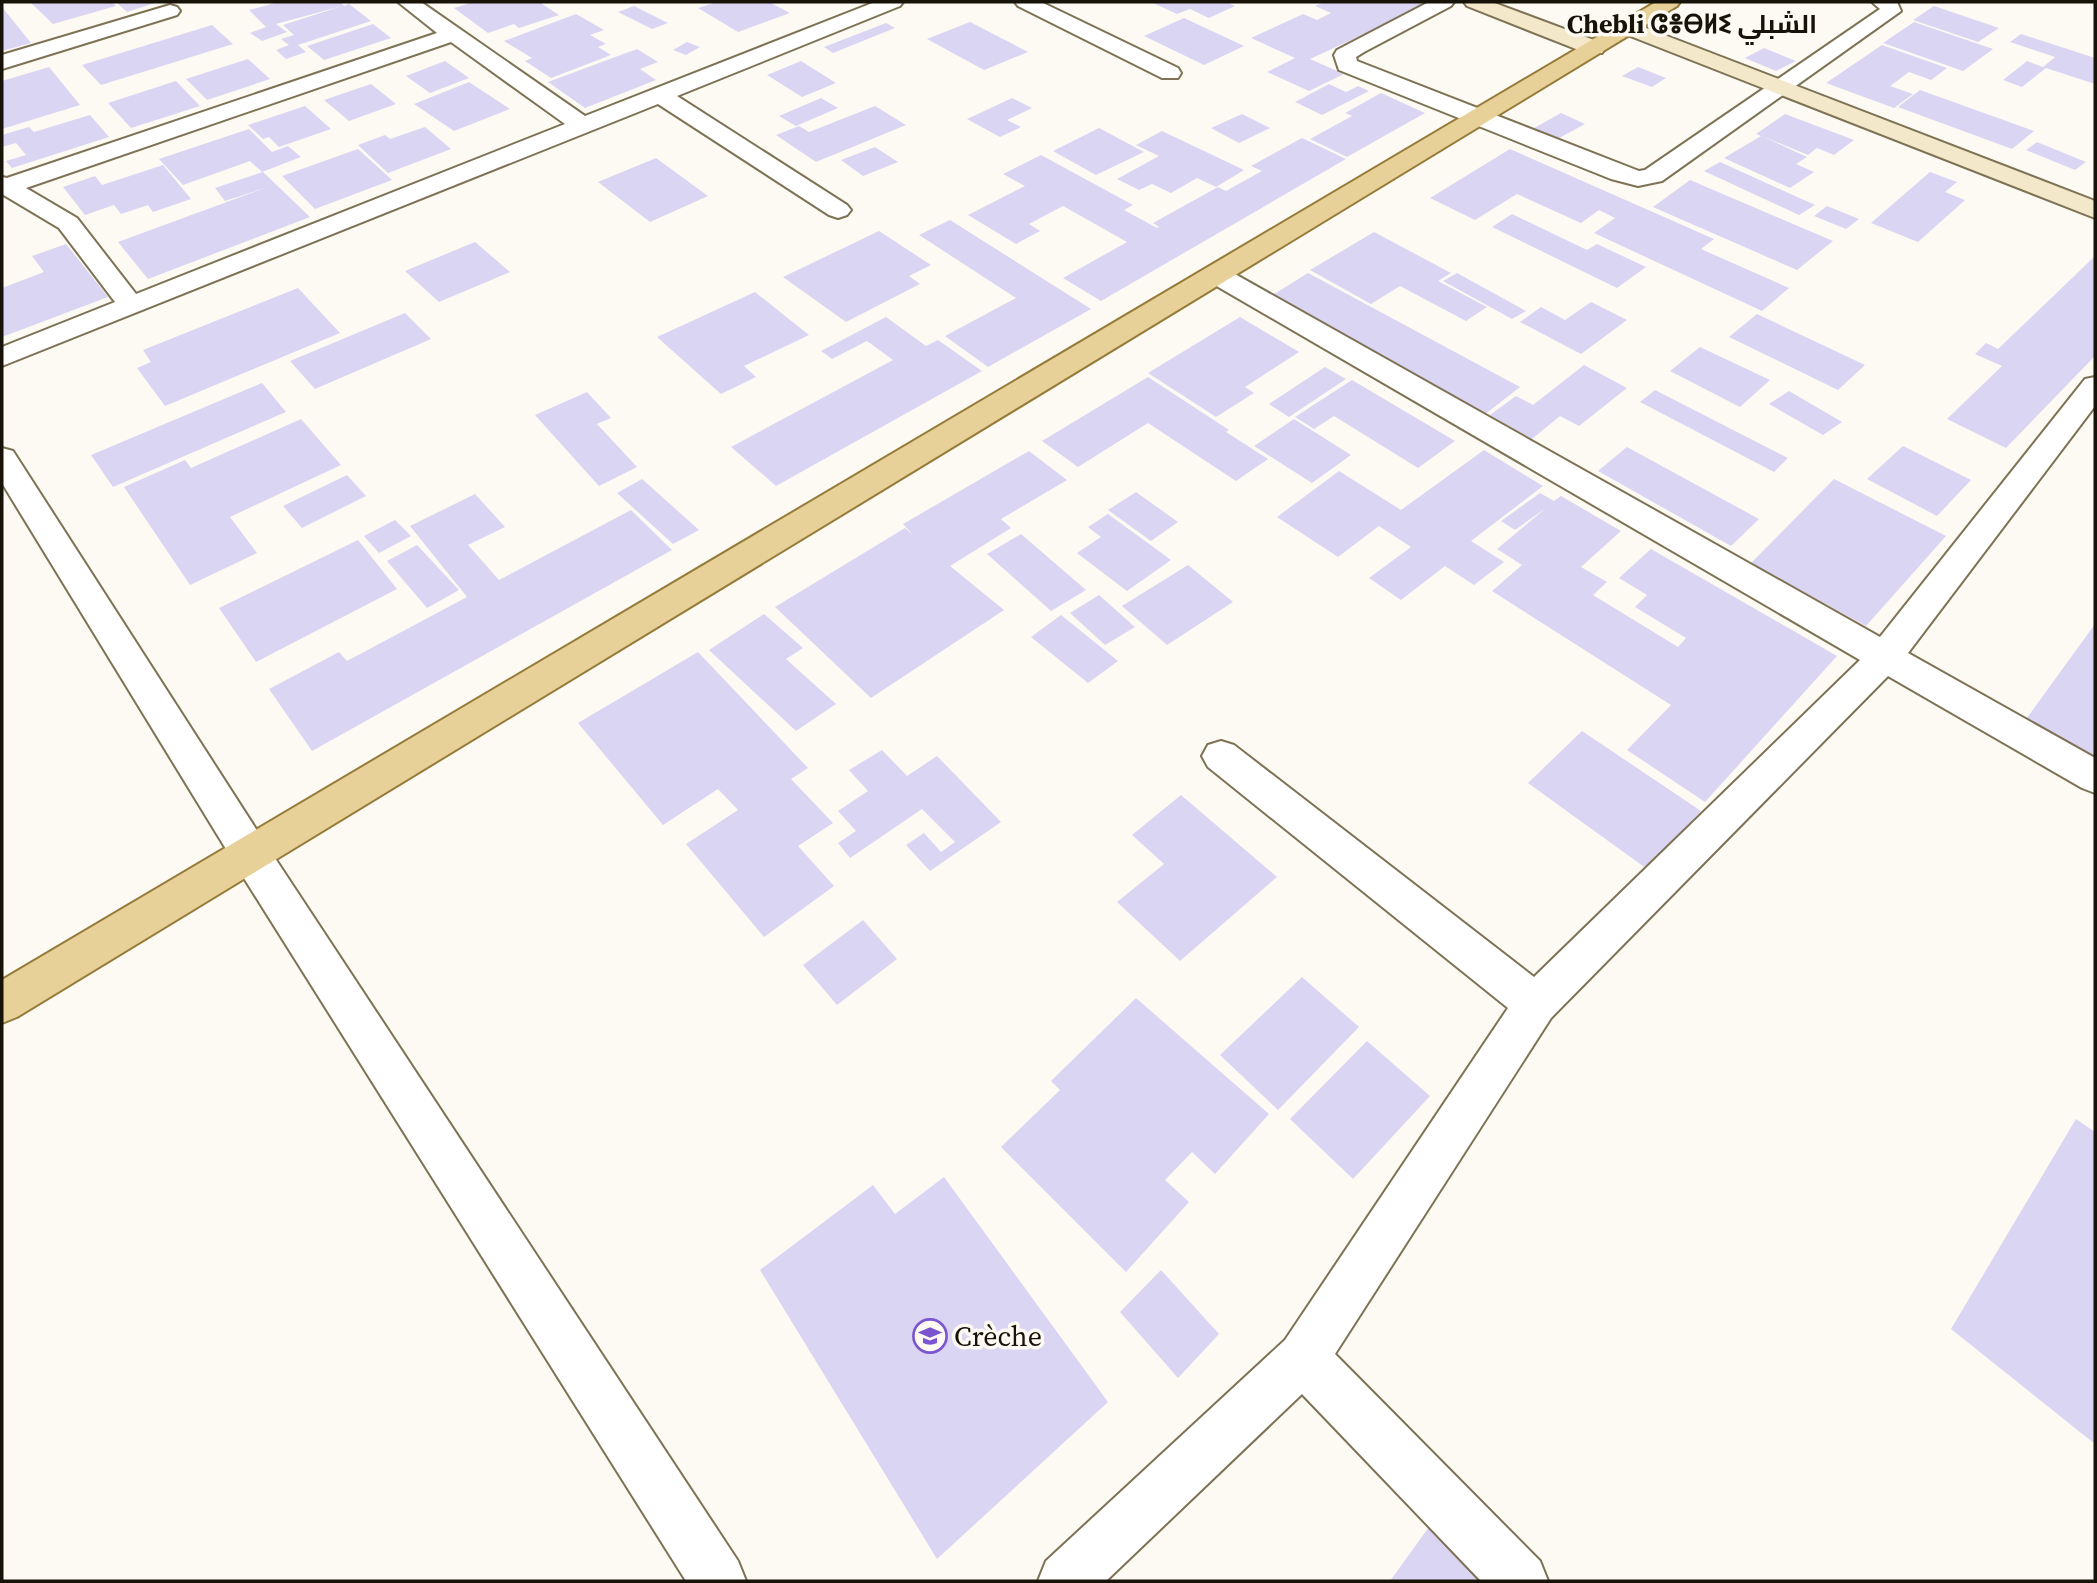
<svg xmlns="http://www.w3.org/2000/svg" width="2097" height="1583" font-family="'Source Serif 4',Cairo,'Noto Sans Tifinagh',serif">
<rect width="100%" height="100%" fill="#fdfaf4"/>
<g fill="#dad5f3">
<polygon points="30,2 112,2 116,6 53,24"/>
<polygon points="116,2 158,2 127,12"/>
<polygon points="279,2 340,2 344,6 349,4 371,21 298,45 306,52 286,59 276,50 289,45 281,39 294,35 283,25 342,6 276,24 287,32 262,41 250,33 266,27 249,10"/>
<polygon points="474,2 539,2 559,15 519,28 514,24 488,33 454,8"/>
<polygon points="717,2 769,2 790,13 738,32 698,8"/>
<polygon points="1151,2 1226,2 1235,6 1209,18 1190,9 1177,14"/>
<polygon points="1325,2 1433,2 1310,59 1344,74 1309,91 1267,72 1295,58 1251,38 1303,14 1317,20 1331,13 1315,6"/>
<polygon points="634,6 668,23 652,29 618,12"/>
<polygon points="1934,6 1999,28 1978,42 1913,20"/>
<polygon points="2,7 31,43 2,51"/>
<polygon points="576,14 604,30 590,35 606,44 598,47 611,55 551,78 525,61 532,58 504,41"/>
<polygon points="1184,18 1244,46 1204,65 1144,36"/>
<polygon points="970,22 1028,52 984,70 927,39"/>
<polygon points="1914,22 1993,49 1963,71 1883,43"/>
<polygon points="886,23 895,28 833,53 824,47"/>
<polygon points="373,24 391,38 324,60 307,46"/>
<polygon points="212,25 233,44 101,85 82,65"/>
<polygon points="2021,34 2095,58 2095,84 2046,68 2022,87 2003,80 2027,61 2043,67 2055,57 2010,42"/>
<polygon points="687,42 700,47 686,55 673,50"/>
<polygon points="1882,45 1947,68 1931,80 1909,72 1890,86 1913,94 1894,108 1826,83"/>
<polygon points="1764,48 1796,61 1776,71 1745,58"/>
<polygon points="637,49 658,62 640,69 656,80 585,108 548,82"/>
<polygon points="248,59 270,79 207,100 186,79"/>
<polygon points="445,61 469,78 430,93 406,76"/>
<polygon points="801,61 836,83 802,97 767,75"/>
<polygon points="49,67 80,105 2,129 2,81"/>
<polygon points="1638,67 1666,78 1652,87 1622,76"/>
<polygon points="176,81 200,106 131,128 108,103"/>
<polygon points="469,82 510,109 454,131 414,104"/>
<polygon points="371,84 396,104 349,121 324,100"/>
<polygon points="1329,84 1346,92 1358,86 1369,91 1322,115 1295,102"/>
<polygon points="1920,90 2034,131 2012,149 1898,107"/>
<polygon points="1381,93 1425,113 1347,157 1310,139 1352,116 1345,113"/>
<polygon points="821,98 838,108 796,126 779,116"/>
<polygon points="1012,98 1032,108 1007,120 1021,127 1000,137 967,119"/>
<polygon points="305,106 331,129 279,147 269,137 263,139 248,125"/>
<polygon points="875,106 906,125 816,162 776,135 799,126 809,132"/>
<polygon points="1561,113 1585,124 1550,143 1527,132"/>
<polygon points="1242,114 1270,128 1239,143 1211,128"/>
<polygon points="1785,114 1854,140 1834,155 1817,148 1808,155 1762,136 1807,157 1796,164 1814,172 1790,188 1724,158 1761,136 1756,134"/>
<polygon points="90,115 109,137 12,168 6,161 26,155 16,143 2,147 2,135 29,127 34,132"/>
<polygon points="425,127 451,149 388,173 358,145 385,135 390,139"/>
<polygon points="1099,128 1144,152 1096,175 1053,151"/>
<polygon points="249,129 272,152 288,146 301,157 262,172 250,161 183,185 159,159"/>
<polygon points="1162,131 1244,170 1216,187 1197,178 1171,193 1152,184 1139,190 1117,179 1159,156 1136,145"/>
<polygon points="1302,138 1346,159 1101,301 1063,278 1127,242 1063,206 1029,224 1040,231 1016,244 968,215 1025,186 1003,174 1041,155 1133,205 1124,210 1157,228 1159,227 1153,223 1218,187 1226,191 1262,171 1251,166"/>
<polygon points="2037,142 2086,162 2075,170 2026,150"/>
<polygon points="875,147 898,162 863,176 841,160"/>
<polygon points="358,149 392,180 315,209 282,176"/>
<polygon points="1510,149 1714,239 1701,249 1789,288 1762,311 1594,233 1615,218 1599,210 1581,223 1517,194 1475,220 1430,198"/>
<polygon points="656,158 708,196 650,222 598,182"/>
<polygon points="1720,162 1815,205 1799,215 1704,171"/>
<polygon points="163,165 191,199 153,212 148,205 121,214 114,205 85,215 63,187 95,176 102,185"/>
<polygon points="263,172 310,217 148,279 118,242 265,188 225,201 215,188"/>
<polygon points="1930,172 1957,182 1945,192 1965,200 1918,242 1871,223"/>
<polygon points="1690,180 1833,241 1797,270 1653,207"/>
<polygon points="1827,206 1859,219 1846,229 1814,216"/>
<polygon points="1512,214 1587,250 1597,244 1646,267 1617,288 1492,227"/>
<polygon points="950,220 1091,309 988,367 945,336 1016,298 919,235"/>
<polygon points="879,231 931,265 909,276 920,284 846,322 783,277"/>
<polygon points="1374,232 1451,273 1438,281 1487,307 1466,321 1400,286 1371,304 1310,270"/>
<polygon points="475,242 510,272 439,302 405,271"/>
<polygon points="66,244 108,297 2,337 2,288 44,272 32,256"/>
<polygon points="2095,256 2095,356 2006,448 1947,419 2002,366 1975,354 1986,343 1998,349"/>
<polygon points="1308,273 1520,387 1484,415 1271,296"/>
<polygon points="1457,273 1526,311 1512,319 1443,281"/>
<polygon points="298,288 340,333 165,406 137,368 151,362 143,350"/>
<polygon points="755,292 809,335 744,366 756,377 721,394 657,337"/>
<polygon points="1591,302 1627,320 1581,354 1520,322 1541,307 1565,320"/>
<polygon points="405,313 431,339 315,389 290,361"/>
<polygon points="1757,314 1865,365 1838,390 1729,337"/>
<polygon points="886,317 926,346 938,340 982,371 776,486 731,447 893,360 867,341 832,359 821,351"/>
<polygon points="1240,317 1299,352 1245,387 1254,393 1216,417 1148,373"/>
<polygon points="1700,347 1770,380 1740,407 1670,371"/>
<polygon points="1584,365 1627,388 1579,426 1560,416 1532,439 1490,415 1516,396 1533,405"/>
<polygon points="1325,367 1346,379 1289,417 1269,404"/>
<polygon points="1148,377 1229,430 1226,432 1268,459 1236,481 1148,423 1078,467 1042,441"/>
<polygon points="1352,380 1455,441 1418,468 1334,416 1314,429 1295,417"/>
<polygon points="262,383 286,412 113,487 91,455"/>
<polygon points="1655,390 1788,458 1774,472 1640,402"/>
<polygon points="1789,391 1842,422 1823,435 1769,404"/>
<polygon points="587,392 611,418 597,424 637,467 599,486 535,415"/>
<polygon points="301,419 341,465 230,517 257,553 190,585 124,487 185,460 191,468"/>
<polygon points="1294,419 1351,455 1312,483 1254,446"/>
<polygon points="1903,446 1971,480 1937,516 1867,479"/>
<polygon points="1627,447 1759,519 1731,546 1598,471"/>
<polygon points="1484,450 1543,486 1471,541 1504,562 1474,585 1445,566 1401,600 1369,578 1411,547 1379,526 1338,557 1277,517 1339,471 1401,510"/>
<polygon points="1029,451 1067,480 1001,519 1011,528 950,566 1004,610 871,698 775,607 905,528 913,535 903,524"/>
<polygon points="347,475 366,496 302,528 283,506"/>
<polygon points="642,479 699,530 673,544 617,493"/>
<polygon points="1834,479 1946,536 1866,626 1751,563"/>
<polygon points="1136,492 1178,522 1151,541 1108,510"/>
<polygon points="1540,493 1554,501 1561,496 1621,531 1581,567 1607,582 1593,595 1678,647 1686,638 1635,607 1647,595 1619,578 1651,549 1837,656 1705,802 1627,750 1671,705 1492,591 1522,565 1497,549 1546,508 1515,530 1501,521"/>
<polygon points="475,494 505,527 468,545 499,580 631,510 672,550 312,751 269,689 339,652 347,661 467,597 410,526"/>
<polygon points="1108,514 1171,560 1127,591 1077,553 1101,537 1088,527"/>
<polygon points="395,520 411,536 379,553 364,536"/>
<polygon points="1021,534 1086,590 1051,611 987,554"/>
<polygon points="358,540 397,589 256,662 219,608"/>
<polygon points="417,545 459,590 427,608 387,561"/>
<polygon points="1188,565 1233,602 1167,645 1122,606"/>
<polygon points="1099,595 1135,627 1105,645 1070,613"/>
<polygon points="764,614 803,648 786,659 836,704 796,731 709,650"/>
<polygon points="1061,615 1118,661 1088,683 1031,637"/>
<polygon points="2095,624 2095,762 2024,722"/>
<polygon points="698,652 808,768 791,779 833,823 798,846 834,886 764,937 686,844 738,810 718,789 663,825 578,723"/>
<polygon points="1582,731 1701,811 1647,869 1528,783"/>
<polygon points="882,750 907,776 937,756 1001,822 930,871 906,845 924,833 941,852 955,842 922,809 850,858 838,843 856,831 838,811 868,791 849,770"/>
<polygon points="1181,795 1277,877 1180,961 1117,902 1164,864 1132,835"/>
<polygon points="863,920 897,959 837,1005 803,965"/>
<polygon points="1302,977 1359,1027 1278,1110 1220,1055"/>
<polygon points="1136,998 1269,1114 1215,1174 1192,1152 1165,1180 1189,1202 1126,1272 1001,1147 1060,1090 1051,1081"/>
<polygon points="1367,1041 1430,1096 1353,1179 1290,1119"/>
<polygon points="2076,1119 2095,1132 2095,1444 1951,1329"/>
<polygon points="944,1177 1108,1402 937,1559 760,1270 873,1185 895,1214"/>
<polygon points="1161,1270 1219,1334 1178,1378 1120,1312"/>
<polygon points="1429,1527 1481,1581 1390,1581"/>
</g>
<g fill="none" stroke-linecap="round" stroke-linejoin="round">
<g stroke="#7e7255" stroke-width="4">
<g id="street">
<path d="M 398,2 L 421,2 L 585,116 L 875,2 L 903,2 L 900,6 L 677,96 L 847,205 L 851,210 L 847,215 L 838,218 L 829,215 L 658,104 L 2,366 L 2,347 L 115,302 L 59,228 L 2,194 L 2,177 L 7,178 L 437,33 ZM 451,42 L 565,124 L 136,294 L 77,218 L 26,188 Z"/>
<polygon points="1015,2 1041,2 1178,68 1181,73 1178,78 1162,78 1018,6"/>
<polygon points="1429,2 1454,2 1451,6 1364,52 1356,57 1357,61 1639,171 1645,170 1880,9 1872,2 1897,2 1901,11 1662,181 1638,186 1611,179 1339,70 1334,55 1337,50"/>
<polygon points="170,5 177,7 180,11 177,15 2,69 2,55"/>
<polygon points="1217,267 1226,269 1880,637 2085,379 2095,377 2095,406 1908,653 2095,758 2095,793 2082,788 1888,676 1551,1018 1335,1354 1540,1561 1548,1581 1481,1581 1302,1394 1106,1581 1038,1581 1046,1561 1285,1340 1508,1008 1208,767 1202,756 1208,745 1221,741 1234,745 1534,977 1860,660 1208,281 1204,275 1208,269"/>
<polygon points="2,448 13,451 265,843 738,1561 746,1581 686,1581 237,867 2,483"/>
</g>
</g>
<g stroke="#7e7255" stroke-width="4">
<g id="secondary">
<polygon points="1464,2 1492,2 1602,43 1605,48 1602,53 1586,53 1467,6"/>
<polygon points="1628,21 2095,201 2095,218 1620,32 1617,27 1620,22"/>
</g>
</g>
<g stroke="#957b39" stroke-width="4">
<polygon id="primary" points="1656,2 1680,2 1677,6 17,1017 2,1023 2,980"/>
</g>
<use href="#street" fill="#fff" fill-rule="evenodd"/>
<use href="#secondary" fill="#f4e8cb" fill-rule="evenodd"/>
<use href="#primary" fill="#e8d198" fill-rule="evenodd"/>
</g>
<defs>
<g id="school-ring" transform="scale(1.75)"><circle r="9.5" fill="#fdfaf4" stroke="#7b55cf" stroke-width="1.5"/><path d="M0-5L7-2L0 1L-7-2ZM-4 1L0 2.5L4 1V4Q0 6-4 4Z" fill="#7b55cf"/></g>
</defs>
<g fill-rule="evenodd">
<use href="#school-ring" x="930" y="1336"/>
</g>
<g text-anchor="middle" dominant-baseline="central" stroke-width="7" stroke-linejoin="round" paint-order="stroke">
<g font-size="26" font-weight="bold" fill="#171308" stroke="#fdfaf4">
<text x="1692" y="24">Chebli ⵛⴻⴱⵍⵉ الشبلي</text>
</g>
<g font-size="28" fill="#171308" stroke="#fdfaf4" text-anchor="start">
<text x="954" y="1336">Crèche</text>
</g>
</g>
<rect width="2097" height="1583" fill="none" stroke="#171308" stroke-width="7"/>
</svg>
